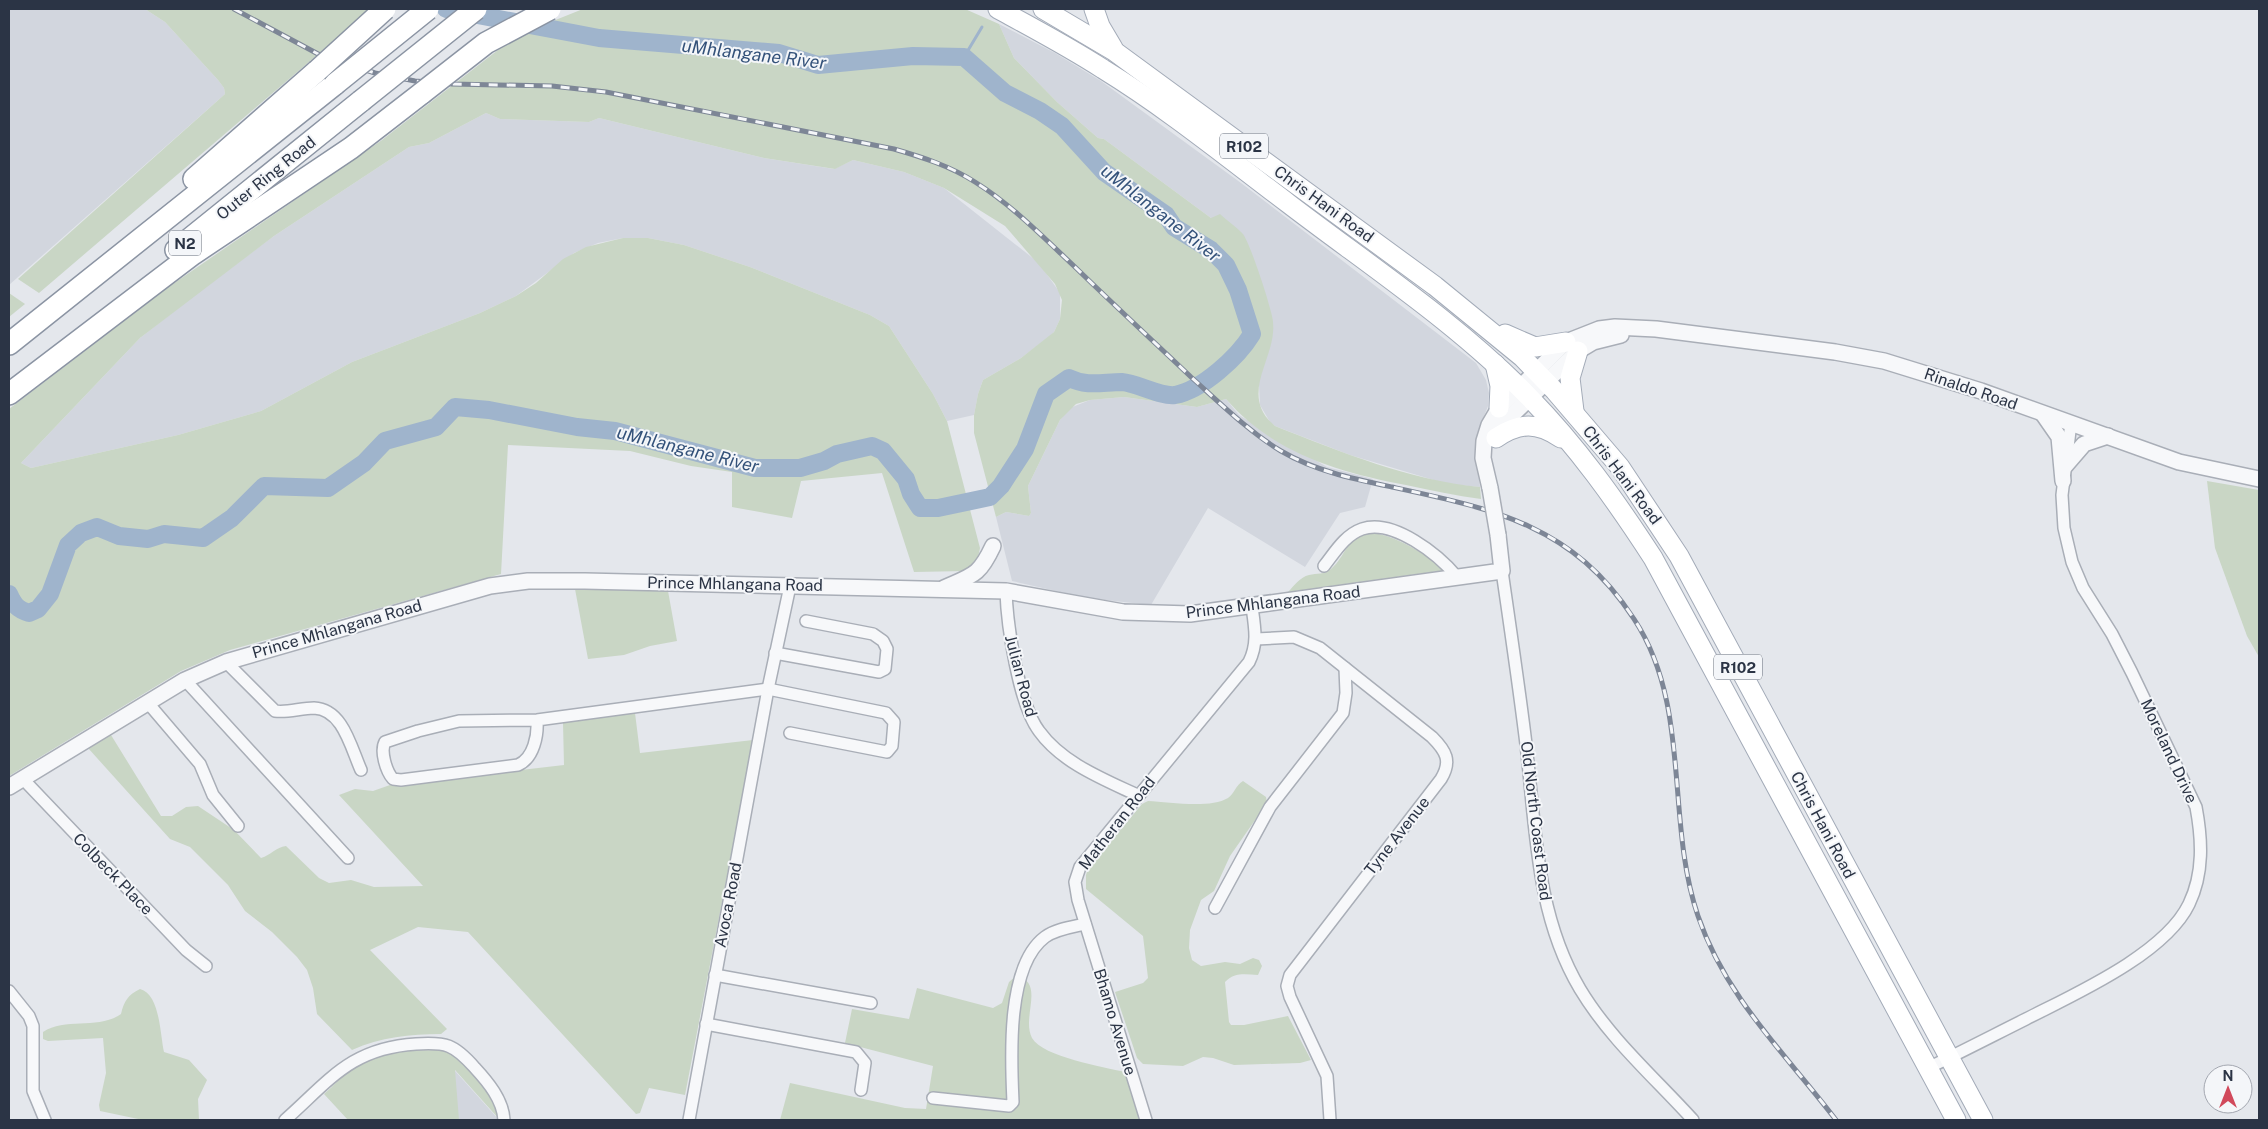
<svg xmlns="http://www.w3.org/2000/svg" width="2268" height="1129" font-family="'Public Sans',sans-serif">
<rect width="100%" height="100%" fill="#e4e7ec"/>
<g fill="#d2d6de">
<polygon points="9,9 145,9 165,22 218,80 224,88 225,94 9,285"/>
<polygon points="999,24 1055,53 1101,81 1241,183 1476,363 1486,380 1489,393 1488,406 1478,431 1475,447 1480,487 1447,484 1350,455 1275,426 1270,422 1260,405 1259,385 1211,218 1104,139 1098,138 1057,102 1014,58"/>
<polygon points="486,113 500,119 589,122 599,118 764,158 834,169 853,160 904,172 944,188 1039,263 1060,293 1060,319 1054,332 1049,337 1021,358 983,380 978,394 974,415 947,421 933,394 889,326 870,315 750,267 684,245 648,238 623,238 598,243 574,253 516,296 480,313 352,362 261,411 178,435 31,468 21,463 140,338 200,291 274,236 409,147 429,143"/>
<polygon points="1124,397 1197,407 1226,399 1239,415 1327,467 1373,479 1365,507 1340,513 1305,567 1208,508 1151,605 1087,598 1012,581 996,517 1006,512 1029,516 1031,513 1028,486 1060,420 1070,408 1090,400"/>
<polygon points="447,1062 499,1120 355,1120"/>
</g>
<g fill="#c9d6c5">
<polygon points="145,9 371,9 39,293 18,279 225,94 224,88 218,80 165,22"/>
<path d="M 583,9 L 965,9 L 999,24 L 1014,58 L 1057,102 L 1098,138 L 1104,139 L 1211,218 L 1220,214 C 1227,221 1237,227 1243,234 C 1250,243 1272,309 1273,322 C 1277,359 1237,394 1275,426 C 1341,452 1409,480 1480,487 L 1481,499 C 1456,496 1431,490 1406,485 C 1338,472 1273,453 1226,399 L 1197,407 L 1124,397 L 1090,400 L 1076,404 L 1060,420 L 1028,486 L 1031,513 L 1029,516 L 1006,512 L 996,517 L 974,433 L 974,415 L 978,394 L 983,380 L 1021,358 L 1054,332 L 1060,319 L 1062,300 L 1055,284 L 1005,226 L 944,188 L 904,172 L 853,160 L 835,169 L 764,158 L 599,118 L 589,122 L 500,119 L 486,113 L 429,143 L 409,147 L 274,236 L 140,338 L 21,463 L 31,468 L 178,435 L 261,411 L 352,362 L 480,313 L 516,296 L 536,283 L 563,259 L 586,247 L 623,238 L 648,238 L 684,245 L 750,267 L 870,315 L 889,326 L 933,394 L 947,421 L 980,548 L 977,562 L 966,571 L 914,572 L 882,473 L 801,481 L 792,518 L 732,507 L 732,472 L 691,466 L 630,451 L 508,445 L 501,574 L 230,650 L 181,671 L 9,776 L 9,409 L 170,286 L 382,140 L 498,50 L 533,29 Z"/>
<polygon points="9,293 25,304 9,317"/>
<polygon points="2207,481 2259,490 2259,657 2247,636 2215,548"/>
<path d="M 1370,533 C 1392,533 1429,556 1446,570 L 1288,592 C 1294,586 1300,577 1309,575 C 1317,573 1324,575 1331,569 C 1347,555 1344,539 1370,533 Z"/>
<polygon points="575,589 668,591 677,641 650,646 624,655 588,659"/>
<path d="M 635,713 L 640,753 L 753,740 L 685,1095 L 649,1088 L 640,1113 L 636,1114 L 468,932 L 418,927 L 370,950 L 447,1029 L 441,1034 C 410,1034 381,1037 352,1050 L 317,1014 L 313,988 L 307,970 L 297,957 L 272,932 L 245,911 L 228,885 L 190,847 L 170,839 L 88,748 L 111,735 L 161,816 L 172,816 L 186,807 L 198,806 L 234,830 L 261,858 C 271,855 276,847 286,846 L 319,878 L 329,883 L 351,880 L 374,887 L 423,886 L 339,795 L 355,789 L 373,791 L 390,785 L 564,765 L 563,723 Z"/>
<path d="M 1243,781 L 1266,797 L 1267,803 L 1230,856 L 1214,891 L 1201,900 L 1190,930 L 1189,948 L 1192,960 L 1201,966 L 1225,962 L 1240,964 L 1253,958 L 1259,960 L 1262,966 L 1258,975 C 1245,974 1234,972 1225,982 L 1229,1022 L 1231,1025 L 1244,1025 L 1288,1016 L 1311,1060 L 1300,1063 L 1234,1065 L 1213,1058 L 1203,1057 L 1183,1066 L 1143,1064 L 1137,1058 L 1115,992 L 1143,983 L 1148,978 L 1143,936 L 1086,889 L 1086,875 L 1088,869 L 1142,804 L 1148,801 C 1169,802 1210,809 1228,798 C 1234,794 1236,785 1243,781 Z"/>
<path d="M 1016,976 C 1046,982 1021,1017 1032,1038 C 1043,1057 1104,1067 1125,1072 L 1140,1120 L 780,1120 L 790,1083 L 905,1108 L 926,1109 L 933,1066 L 845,1043 L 852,1009 L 909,1019 L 917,988 L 993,1008 L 1002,1003 L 1009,982 Z"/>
<path d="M 140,989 C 160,994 160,1034 164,1052 L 189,1060 L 207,1080 L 198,1099 L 199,1120 L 143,1120 L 100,1111 L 99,1105 L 106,1073 L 103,1038 L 48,1041 L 43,1039 L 43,1032 C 66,1017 98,1030 121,1014 C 124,1001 128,995 140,989 Z"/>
<path d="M 435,1050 C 442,1050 449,1051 455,1054 C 473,1067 493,1098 499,1119 L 455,1070 L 459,1120 L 348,1120 L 324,1094 C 334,1086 343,1074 353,1068 C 378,1051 406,1051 435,1050 Z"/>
</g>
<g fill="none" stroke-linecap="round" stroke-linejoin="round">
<polyline stroke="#9fb4cc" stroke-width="3" points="964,57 982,27"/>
<path stroke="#9fb4cc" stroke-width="18" d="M 9,594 C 14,605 17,609 29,613 L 38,609 L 50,594 L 68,545 L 81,533 L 97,527 L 119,536 L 148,539 L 164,534 L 203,538 L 232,518 L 264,486 L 328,488 L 364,463 L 385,441 L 436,427 L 455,407 L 489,410 L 577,427 L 615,431 L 755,468 L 800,468 L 824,461 L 837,454 L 872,446 L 883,451 L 906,479 L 911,494 L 920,508 L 938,508 L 990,497 L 1001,486 L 1025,449 L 1046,394 L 1069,378 C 1087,387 1103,382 1122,382 C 1137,383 1161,397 1175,395 C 1202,390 1238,357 1252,334 L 1238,290 L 1226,265 L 1211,250 L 1174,227 L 1166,215 L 1104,172 L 1062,126 L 1040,111 L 1005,93 L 964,57 L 913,56 L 818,65 L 779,53 L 599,38 L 446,9"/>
<g stroke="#a9aeb7" stroke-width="14">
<g id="minor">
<path d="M 1324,566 C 1335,552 1345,535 1362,529 C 1393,518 1439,555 1457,577"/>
<path d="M 1502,571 C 1510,626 1518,680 1525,736 C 1536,822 1534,912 1580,989 C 1610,1039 1654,1077 1693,1120"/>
<path d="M 1006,591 C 1007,625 1019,705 1039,731 C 1062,763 1103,779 1137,795"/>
<path d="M 1256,639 L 1294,637 L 1320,648 L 1432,737 C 1446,751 1452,761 1441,779 L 1290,975 L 1287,986 L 1290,997 L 1327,1076 L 1330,1120"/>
<polyline points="775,653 879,672 885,669 887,649 883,641 873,634 806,621"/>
<path d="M 226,662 L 275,711 C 287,713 301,708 314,708 C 343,709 351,748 361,770"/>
<polyline points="185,680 348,858"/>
<polyline points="148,703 200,764 213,795 238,826"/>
<path d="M 537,720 C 538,735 534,758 518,765 L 401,780 L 393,779 C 386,771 380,751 385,742 L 418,731 L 459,721 L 537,720 L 768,689 L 886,713 L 894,722 L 892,746 L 887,752 L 790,733"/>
<polyline points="23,779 186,950 206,966"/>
<polyline points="1215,908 1270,807 1343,713 1346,693 1345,668"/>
<polyline points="715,975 871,1003"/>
<polyline points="9,991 29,1016 33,1026 33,1091 45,1120"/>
<polyline points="706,1024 856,1052 865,1063 861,1090"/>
<path d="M 1928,1068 C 1961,1052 1994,1035 2026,1019 C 2075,994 2165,954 2189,904 C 2204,873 2202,839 2196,807 L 2132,673 L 2112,634 L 2083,588 L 2072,562 L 2064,528 L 2062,495 L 2071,423"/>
<path d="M 933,1098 L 1009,1106 L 1013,1102 C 1011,1059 1006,966 1045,937 C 1056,929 1072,927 1085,924"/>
<path d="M 285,1120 C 330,1080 351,1048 416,1044 C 446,1042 454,1044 475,1068 C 488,1082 503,1100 504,1120"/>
<polyline points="689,1120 768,689 790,586"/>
<path d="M 1146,1120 L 1078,900 L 1075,882 L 1080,867 L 1249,662 C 1258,644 1255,628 1252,607"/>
</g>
</g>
<g stroke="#a9aeb7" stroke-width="18">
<g id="tertiary">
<polyline points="2043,414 2059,437 2063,481"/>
<polyline points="1496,438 1502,425 1578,351 1593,342 1621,335"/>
<polyline points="2065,466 2084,444 2108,436"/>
<polyline points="1490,488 1483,458 1484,441 1489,425 1499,408 1566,342 1599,329 1615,327 1656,329 1835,352 1884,361 1981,391 2179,462 2259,479"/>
<path d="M 944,588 C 973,575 979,576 993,546"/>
<polyline points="9,787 185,680 226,662 490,586 528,581 585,581 1006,591 1123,612 1190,614 1502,571 1498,535"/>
</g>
</g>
<g stroke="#a3abb8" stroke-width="21">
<g id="primary">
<path d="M 998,9 C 1033,28 1069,47 1103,69 C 1168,109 1228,158 1289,204 C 1370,266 1457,323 1529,397 C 1577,446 1616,501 1653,558 L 1956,1120"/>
<polyline points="1043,9 1114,51 1435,286 1522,357 1555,391 1620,467 1679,556 1983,1120"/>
<polyline points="1094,9 1100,26 1113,48"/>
<polyline points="1505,334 1535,347 1566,342"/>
<polyline points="1495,364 1500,386 1499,408"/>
<polyline points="1574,411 1570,378 1578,351"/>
<path d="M 1496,438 C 1520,422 1537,422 1561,438"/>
</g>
</g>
<g stroke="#8b94a3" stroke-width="24">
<g id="motorway">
<polyline points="194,179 317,71"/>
<polyline points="176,250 361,101"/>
<polyline points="9,344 335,84"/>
<polyline points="9,394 193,254 351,148 422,93"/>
</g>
</g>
<use href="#minor" stroke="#f7f8fa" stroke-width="11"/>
<use href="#tertiary" stroke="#f7f8fa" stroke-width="15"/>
<use href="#primary" stroke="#fff" stroke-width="19"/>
<use href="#motorway" stroke="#fff" stroke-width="21"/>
<g stroke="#7d8696" stroke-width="5">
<path id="rail" d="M 234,9 L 320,55 L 375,73 L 415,81 L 452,84 L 552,86 L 606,92 L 894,149 C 922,157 950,166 975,182 C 1012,205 1043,237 1075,267 C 1113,304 1152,340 1191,377 C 1220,403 1248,431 1281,451 C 1315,471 1354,479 1392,487 C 1494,509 1573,525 1634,619 C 1692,707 1665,819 1698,916 C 1726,998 1785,1053 1836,1120"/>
</g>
<use href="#rail" stroke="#f4f6f9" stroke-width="3" stroke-dasharray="9" stroke-linecap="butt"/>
<g stroke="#a9aeb7" stroke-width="18" stroke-linecap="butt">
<polyline id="tertiary-bridge" points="1490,488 1498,535"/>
</g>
<g stroke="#8b94a3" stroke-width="24" stroke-linecap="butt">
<g id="motorway-bridge">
<polyline points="317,71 385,9"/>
<polyline points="335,84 428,9"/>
<polyline points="422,93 486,43 550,9"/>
<polyline points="361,101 476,9"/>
</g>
</g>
<use href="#tertiary-bridge" stroke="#f7f8fa" stroke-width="15"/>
<use href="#motorway-bridge" stroke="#fff" stroke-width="21"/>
</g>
<g text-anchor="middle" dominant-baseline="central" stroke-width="4" stroke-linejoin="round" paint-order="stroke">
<g fill="#f4f6f9" stroke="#676e7b" stroke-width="1">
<rect x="1220" y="133.5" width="48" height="25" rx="4"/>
<rect x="169" y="230.5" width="32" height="25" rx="4"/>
<rect x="1714" y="654.5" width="48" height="25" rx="4"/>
</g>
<g font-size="15" font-weight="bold" fill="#2b3445">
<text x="1244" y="146">R102</text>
<text x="185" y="243">N2</text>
<text x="1738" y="667">R102</text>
</g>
<g font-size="16" fill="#2b3445" stroke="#f4f6f9">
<text transform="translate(266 178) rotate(-39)">Outer Ring Road</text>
<text transform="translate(1324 204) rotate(36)">Chris Hani Road</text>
<text transform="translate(1971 389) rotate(19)">Rinaldo Road</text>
<text transform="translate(1622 475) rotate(53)">Chris Hani Road</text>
<text transform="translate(735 584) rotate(1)">Prince Mhlangana Road</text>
<text transform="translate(1273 602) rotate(-7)">Prince Mhlangana Road</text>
<text transform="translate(337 629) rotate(-16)">Prince Mhlangana Road</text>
<text transform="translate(1021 676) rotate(75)">Julian Road</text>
<text transform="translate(2169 751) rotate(65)">Moreland Drive</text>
<text transform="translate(1536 821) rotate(83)">Old North Coast Road</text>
<text transform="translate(1117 823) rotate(-52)">Matheran Road</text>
<text transform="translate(1823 825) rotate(62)">Chris Hani Road</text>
<text transform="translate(1397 836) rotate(-52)">Tyne Avenue</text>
<text transform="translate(113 874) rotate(46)">Colbeck Place</text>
<text transform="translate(728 905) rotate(-79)">Avoca Road</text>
<text transform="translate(1115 1022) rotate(73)">Bhamo Avenue</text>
</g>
<g font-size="18" font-style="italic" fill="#34527a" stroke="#f4f6f9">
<text transform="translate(754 54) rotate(7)">uMhlangane River</text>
<text transform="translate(1161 213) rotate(38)">uMhlangane River</text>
<text transform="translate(688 449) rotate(14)">uMhlangane River</text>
</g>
</g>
<rect width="2268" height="1129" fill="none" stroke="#2b3445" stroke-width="20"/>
<g transform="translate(2228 1089)"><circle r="24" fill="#f4f6f9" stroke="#a4a8b1"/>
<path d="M0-4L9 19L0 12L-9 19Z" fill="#d1495b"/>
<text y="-8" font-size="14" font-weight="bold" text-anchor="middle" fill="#2b3445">N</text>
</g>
</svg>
